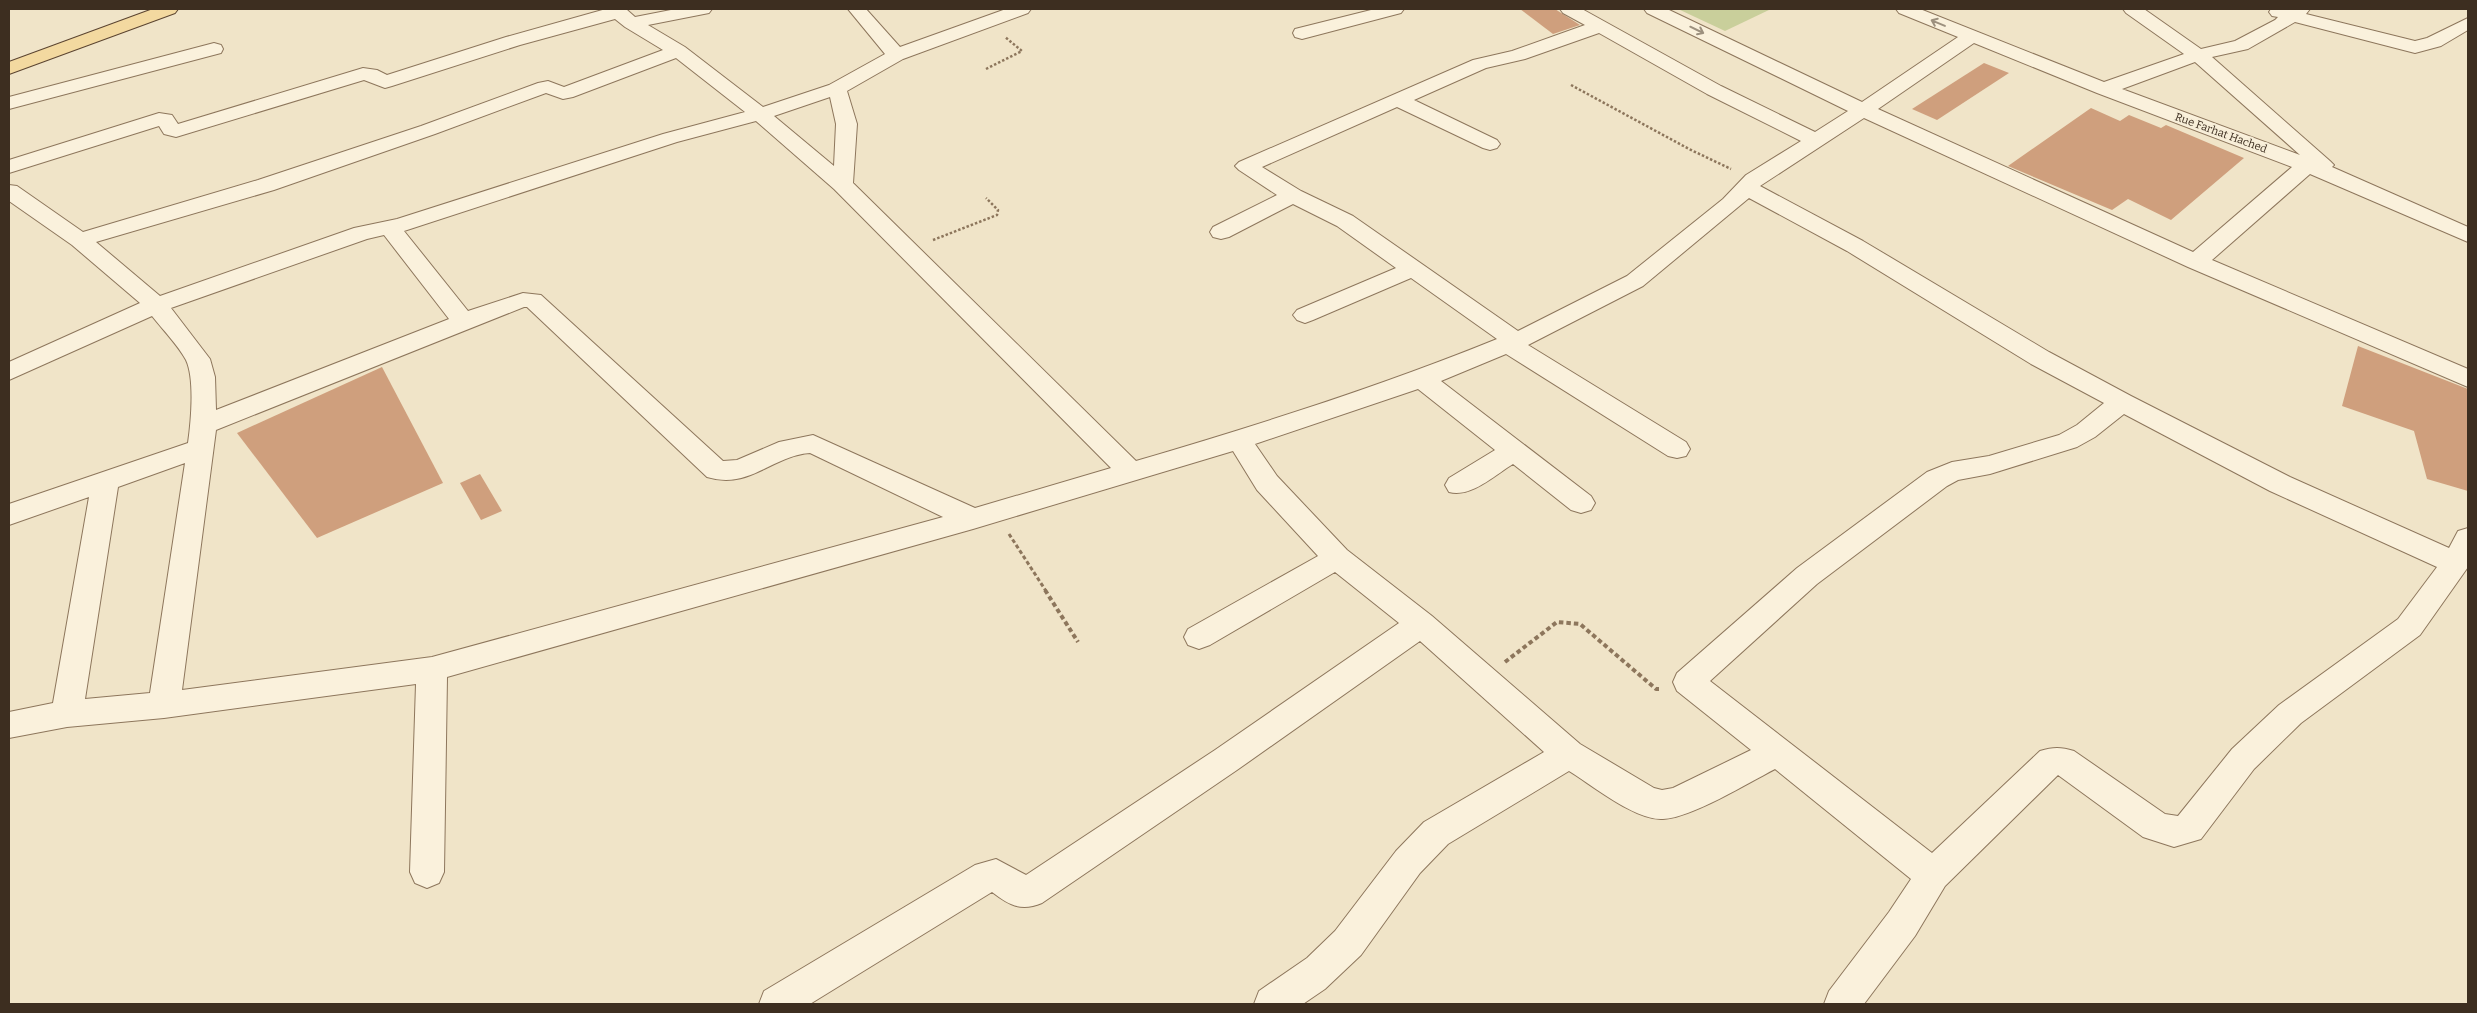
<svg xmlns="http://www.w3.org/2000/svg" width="2477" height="1013" font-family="Bitter,serif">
<rect width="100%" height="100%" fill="#f0e4c8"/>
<polygon fill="#c9cf9b" points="1678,9 1771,9 1725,31"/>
<g fill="#cf9f7d">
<polygon points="1520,9 1555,9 1580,25 1553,34"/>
<polygon points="1984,63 2009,73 1937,120 1912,109"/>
<polygon points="2091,108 2120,121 2129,115 2161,128 2166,125 2244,158 2171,220 2128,199 2112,210 2008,166"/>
<polygon points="2358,346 2468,389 2468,491 2427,479 2414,431 2342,406"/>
<polygon points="382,367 443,483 317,538 237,433"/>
<polygon points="480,474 502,511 481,520 460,483"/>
</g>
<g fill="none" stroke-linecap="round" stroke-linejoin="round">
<g stroke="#8d765c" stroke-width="2">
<g id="minor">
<path d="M 606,9 L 626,9 L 635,17 L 676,9 L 712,9 L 709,13 L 648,25 L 685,47 L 763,107 L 829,85 L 885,54 L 848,9 L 866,9 L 900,47 L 1006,9 L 1031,9 L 1028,13 L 903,59 L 847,91 L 857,124 L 853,183 L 1136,461 C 1258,425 1379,387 1497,339 L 1411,278 L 1313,320 L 1305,323 L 1297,320 L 1293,315 L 1297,310 L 1396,268 L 1337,226 L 1293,204 L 1229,237 L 1221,239 L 1213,237 L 1210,232 L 1213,227 L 1277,195 L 1239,170 L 1235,166 L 1239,162 L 1473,60 L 1512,51 L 1585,25 L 1563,13 L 1560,9 L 1582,9 L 1721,86 L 1815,132 L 1848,111 L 1647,13 L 1644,9 L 1667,9 L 1862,102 L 1958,37 L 1899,13 L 1896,9 L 1920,9 L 2104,82 L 2184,54 L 2126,13 L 2123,9 L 2144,9 L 2201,49 L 2235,41 L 2275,20 L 2278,17 L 2272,16 L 2269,12 L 2271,9 L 2310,9 L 2306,14 L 2415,41 L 2427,38 L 2468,18 L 2468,30 L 2441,46 L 2415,53 L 2295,22 L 2248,49 L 2212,57 L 2330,161 L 2334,165 L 2332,167 L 2468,227 L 2468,242 L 2310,174 L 2212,260 L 2468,369 L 2468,387 L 2188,267 L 1864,118 L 1760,186 L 1863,241 L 2049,352 L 2131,396 L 2290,477 L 2449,548 L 2458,531 L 2468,528 L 2468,567 L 2420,635 L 2301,723 L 2254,769 L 2201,839 L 2174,847 L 2143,837 L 2058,775 L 1945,886 L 1915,936 L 1864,1004 L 1824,1004 L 1829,991 L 1889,912 L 1911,879 L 1775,769 C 1748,783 1691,818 1663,819 C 1636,821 1592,785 1569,771 L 1448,844 L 1420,873 L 1361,955 L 1325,989 L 1303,1004 L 1254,1004 L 1259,991 L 1307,958 L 1335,931 L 1396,851 L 1424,822 L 1544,752 L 1420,641 L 1237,770 L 1042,903 C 1021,912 1009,905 992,892 L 810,1004 L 759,1004 L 764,991 L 975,865 L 996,859 L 1026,875 L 1215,750 L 1399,623 L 1335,572 L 1210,645 L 1199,649 L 1188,645 L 1184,637 L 1188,629 L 1318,556 L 1257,490 L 1233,451 L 973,529 L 447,677 L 444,872 L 439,883 L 427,888 L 415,883 L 410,872 L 416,684 L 164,718 L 67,727 L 9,738 L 9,712 L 53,703 L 89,497 L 9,525 L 9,504 L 188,443 C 191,422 195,379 186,360 C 178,345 163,330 152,316 L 9,380 L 9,362 L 140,303 L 72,245 L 9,201 L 9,185 L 17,186 L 83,232 L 258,180 L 421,126 L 538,83 L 548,81 L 564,87 L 663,50 L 625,27 L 615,19 L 520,45 L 392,86 L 385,88 L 364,80 L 176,137 L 164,134 L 159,126 L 9,173 L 9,160 L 159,113 L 172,115 L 178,124 L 363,68 L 377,70 L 387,75 L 506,37 ZM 1599,33 L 1707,94 L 1801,141 L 1746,175 L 1723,199 L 1627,276 L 1518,331 L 1353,216 L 1301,191 L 1262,167 L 1397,107 L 1483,148 L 1490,150 L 1497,148 L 1500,144 L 1497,140 L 1414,100 L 1486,68 L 1525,59 ZM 1974,43 L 2097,93 L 2292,167 L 2193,252 L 1878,109 ZM 676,58 L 745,112 L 663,134 L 397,219 L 354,228 L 160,296 L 96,242 L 274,190 L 435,134 L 546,93 L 563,99 L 573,97 ZM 2195,62 L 2300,155 L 2122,89 ZM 830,97 L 836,124 L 834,166 L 774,116 ZM 756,121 L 834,189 L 1111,468 L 975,508 L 813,435 L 779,442 L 737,460 L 723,461 L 541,295 L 523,293 L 468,311 L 404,231 L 677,142 ZM 1749,198 L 1847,251 L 2031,364 L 2104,403 L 2077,425 L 2059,435 L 1989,456 L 1952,462 L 1927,472 L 1797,568 L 1677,673 L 1673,682 L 1677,691 L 1751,750 L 1673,788 L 1662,790 L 1654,788 L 1580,744 L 1432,616 L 1347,550 L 1277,476 L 1255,444 L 1418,389 L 1495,450 L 1449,478 L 1445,485 L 1449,492 C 1471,498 1495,475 1513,464 L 1571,510 L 1581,513 L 1591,510 L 1595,503 L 1591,496 L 1441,381 L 1506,354 L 1668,456 L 1677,458 L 1686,456 L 1690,449 L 1686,442 L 1528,345 L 1643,286 ZM 384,235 L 449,319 L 216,410 L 215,377 L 210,359 L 171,308 L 367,239 ZM 524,307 L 527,307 L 707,477 C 750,490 771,456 810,453 L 943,517 L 432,657 L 182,690 L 216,430 ZM 2124,414 L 2270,491 L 2437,567 L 2398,619 L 2279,705 L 2232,749 L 2178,816 L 2165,814 L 2074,751 C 2061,747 2053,747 2040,751 L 1932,853 L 1710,681 L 1817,584 L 1947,486 L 1958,480 L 1990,474 L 2077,447 L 2095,437 ZM 185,463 L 150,693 L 85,699 L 118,487 Z"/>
<polygon points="1375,9 1404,9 1401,13 1302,39 1295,37 1293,33 1295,29"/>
<polygon points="214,43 221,45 223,49 221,53 9,109 9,97"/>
</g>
</g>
<g stroke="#5b4430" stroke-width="2">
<polygon id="major" points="153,9 178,9 175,13 9,74 9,62"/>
</g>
<g stroke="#8d765c" stroke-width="2.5" stroke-dasharray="2.5 2" stroke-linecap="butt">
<polyline points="986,69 1022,51 1005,37"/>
<polyline points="1571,85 1689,149 1731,169"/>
<polyline points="933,240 997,215 998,210 986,198"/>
</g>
<polyline stroke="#8d765c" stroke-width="3" stroke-dasharray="4 2.5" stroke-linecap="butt" points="1009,534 1046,591"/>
<g stroke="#8d765c" stroke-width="4" stroke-dasharray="4.5 3" stroke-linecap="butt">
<polyline points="1045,590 1078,642"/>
<polyline points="1505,662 1557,622 1580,624 1656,689 1659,689"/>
</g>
<use href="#minor" fill="#faf1dc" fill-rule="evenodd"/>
<use href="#major" fill="#f3d9a0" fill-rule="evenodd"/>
</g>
<defs><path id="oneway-shaft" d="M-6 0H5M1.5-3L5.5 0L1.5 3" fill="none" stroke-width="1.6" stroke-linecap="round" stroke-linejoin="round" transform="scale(1.25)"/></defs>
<g stroke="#9c907e">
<use href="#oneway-shaft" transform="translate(1938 23) rotate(-157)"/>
<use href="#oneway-shaft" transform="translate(1697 30) rotate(26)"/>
</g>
<g text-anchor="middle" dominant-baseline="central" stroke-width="4" stroke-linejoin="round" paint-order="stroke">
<g font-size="11" fill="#3d2e20" stroke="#f7eed8">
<text transform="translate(2221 133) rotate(20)">Rue Farhat Hached</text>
</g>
</g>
<rect width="2477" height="1013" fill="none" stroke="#3d2e20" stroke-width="20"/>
</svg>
